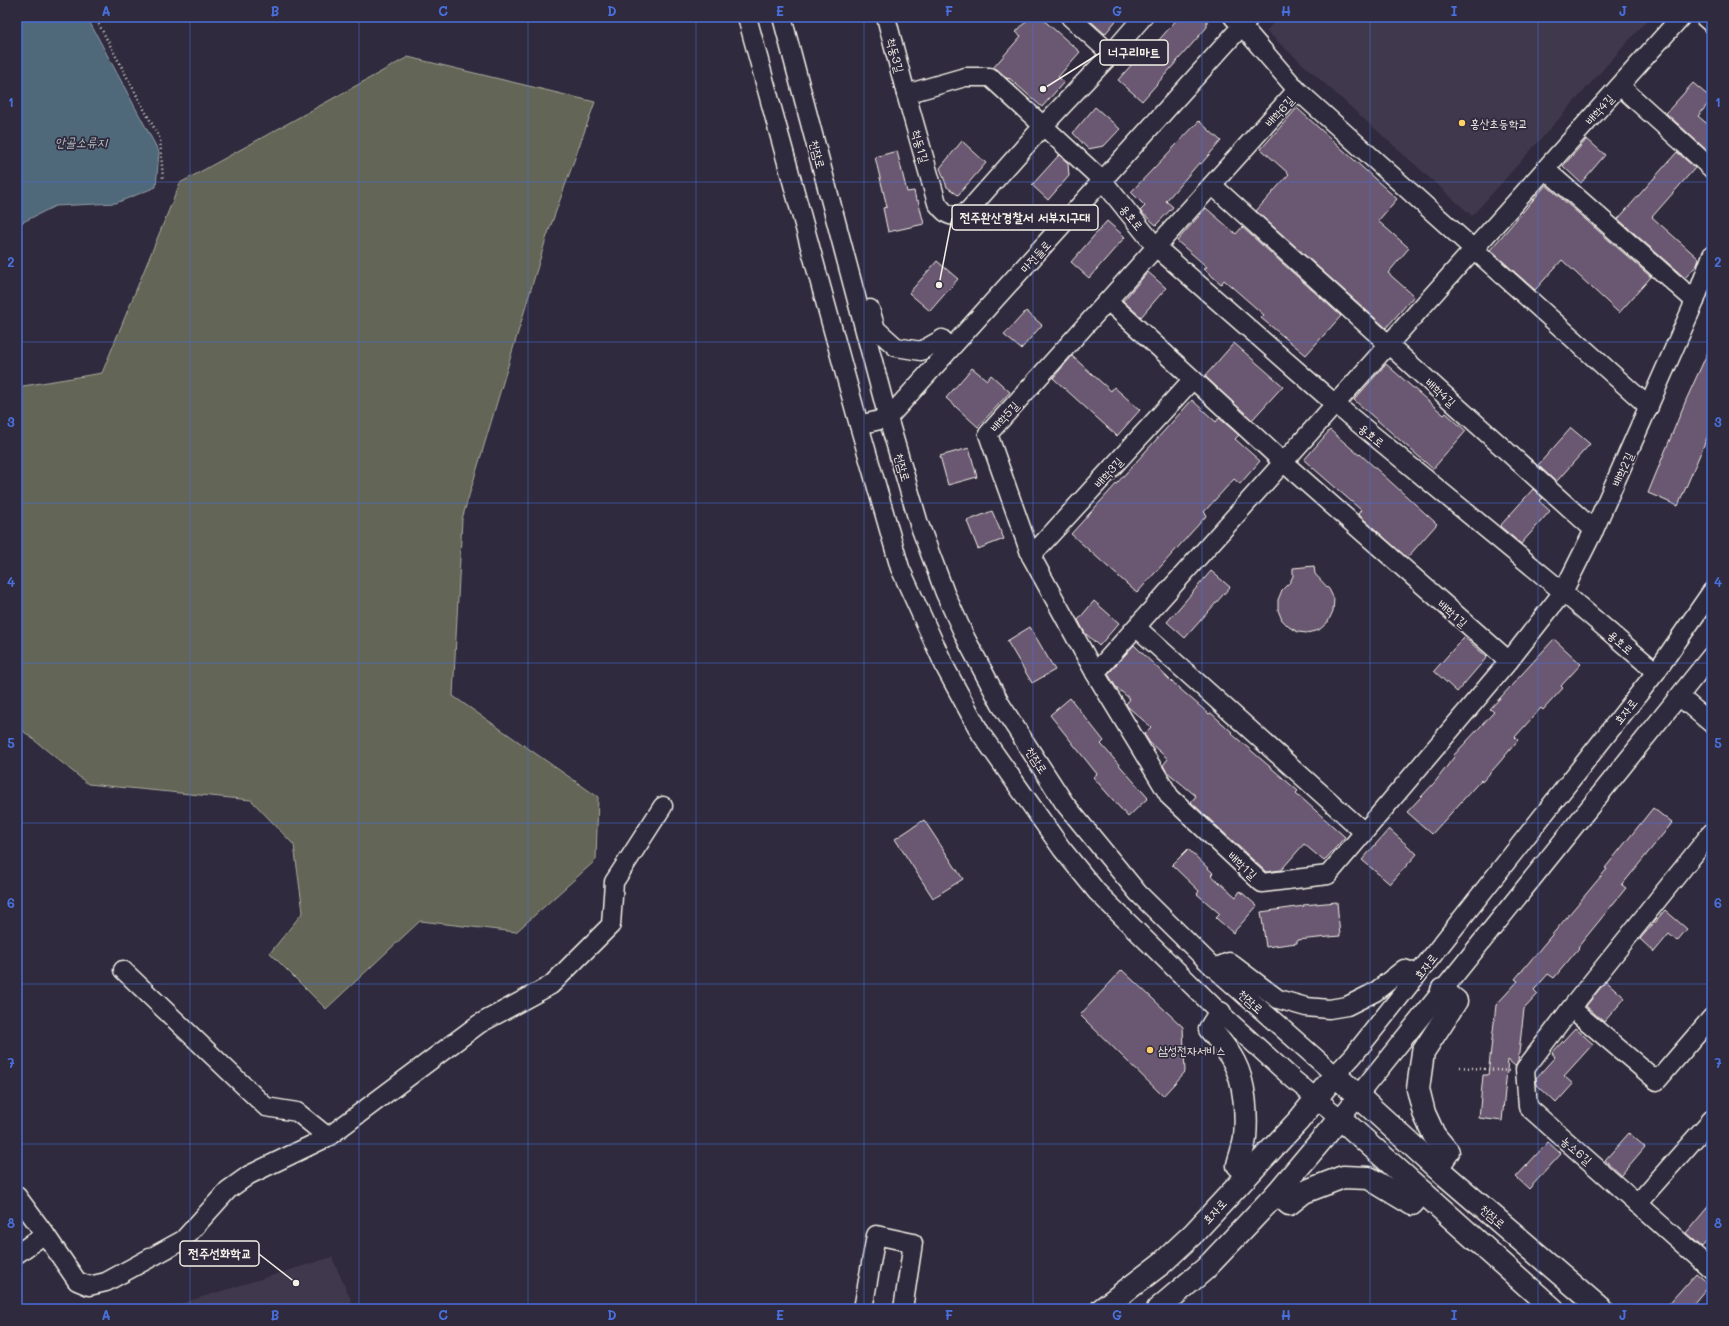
<svg xmlns="http://www.w3.org/2000/svg" width="1729" height="1326" font-family="Mali,'Poor Story',sans-serif">
<rect width="100%" height="100%" fill="#2f2a3d"/>
<filter id="ink" filterUnits="userSpaceOnUse"><feTurbulence type="fractalNoise" baseFrequency=".025" numOctaves="2"/><feDisplacementMap in="SourceGraphic" scale="8" xChannelSelector="R" yChannelSelector="G"/><feConvolveMatrix kernelMatrix="1 2 1 2 8 2 1 2 1" color-interpolation-filters="sRGB"/></filter>
<g filter="url(#ink)">
<g fill="#41384d">
<polygon points="1279,17 1650,17 1472,216 1266,31"/>
<polygon points="332,1257 355,1309 163,1309"/>
</g>
<polygon fill="#636557" stroke="#acaba0" points="408,57 595,102 546,239 462,519 453,696 598,797 596,860 516,932 420,921 326,1009 270,953 303,912 294,845 251,800 88,784 17,726 17,387 102,373 180,183"/>
<polygon fill="#50677a" stroke="#929ea6" points="17,17 87,17 159,152 156,187 116,203 55,206 17,225"/>
<g fill="#6b5972" stroke="#f4f1e8">
<polygon points="1030,17 1040,17 1080,52 1058,77 1064,82 1042,107 1009,78 1008,79 997,69 993,68 1021,36 1016,32"/>
<polygon points="1086,17 1119,17 1105,34"/>
<polygon points="1179,17 1207,17 1207,27 1142,101 1118,80 1141,54 1144,57"/>
<polygon points="1693,83 1712,99 1698,116 1712,128 1712,155 1666,113"/>
<polygon points="1095,107 1120,129 1104,146 1088,149 1073,133"/>
<polygon points="1297,108 1397,199 1378,221 1409,248 1388,273 1414,296 1386,328 1256,211 1289,174 1261,149"/>
<polygon points="1199,121 1221,141 1201,164 1199,163 1166,201 1173,207 1156,225 1140,211 1145,206 1131,192"/>
<polygon points="1587,139 1605,155 1581,183 1563,166"/>
<polygon points="962,141 986,163 958,195 947,187 940,168"/>
<polygon points="897,151 907,192 914,191 916,200 918,200 924,224 888,232 883,208 887,207 875,157"/>
<polygon points="1677,152 1695,168 1652,217 1699,259 1697,265 1685,278 1618,219"/>
<polygon points="1059,155 1068,163 1069,176 1048,200 1032,185"/>
<polygon points="1546,185 1651,277 1619,313 1562,260 1535,290 1490,250"/>
<polygon points="1206,208 1236,234 1242,227 1341,316 1306,355 1261,318 1264,315 1224,280 1221,284 1204,269 1207,267 1177,241"/>
<polygon points="1107,221 1125,237 1089,278 1071,262"/>
<polygon points="937,261 958,279 930,311 909,293"/>
<polygon points="1148,272 1166,288 1141,317 1123,301"/>
<polygon points="1026,311 1042,325 1021,349 1004,335"/>
<polygon points="1234,343 1283,386 1252,420 1205,376"/>
<polygon points="1712,343 1712,426 1678,506 1648,493 1686,400"/>
<polygon points="1072,356 1111,391 1114,387 1140,410 1117,436 1053,378"/>
<polygon points="1386,364 1444,415 1446,413 1466,431 1433,469 1354,400"/>
<polygon points="972,368 987,380 991,375 1010,392 978,427 946,398"/>
<polygon points="1192,400 1216,422 1219,418 1239,435 1235,439 1260,461 1240,484 1234,479 1204,512 1207,515 1137,593 1071,534"/>
<polygon points="1571,428 1590,444 1556,482 1538,465"/>
<polygon points="1330,430 1359,455 1360,454 1437,524 1407,558 1358,514 1361,510 1304,460"/>
<polygon points="969,448 977,477 948,485 940,456"/>
<polygon points="1533,489 1543,498 1539,501 1550,511 1521,544 1500,526"/>
<polygon points="992,511 1004,539 978,549 967,521"/>
<polygon points="1314,566 1315,574 1329,589 1334,599 1333,611 1328,622 1319,630 1307,633 1298,632 1289,627 1282,620 1278,610 1278,600 1282,590 1290,582 1293,576 1293,568"/>
<polygon points="1211,571 1230,587 1185,638 1167,622"/>
<polygon points="1094,601 1119,623 1099,646 1085,633 1078,620"/>
<polygon points="1030,627 1055,670 1032,683 1007,641"/>
<polygon points="1464,637 1487,657 1457,692 1434,671"/>
<polygon points="1554,639 1581,664 1561,686 1563,688 1543,710 1541,708 1515,737 1518,740 1499,763 1482,782 1481,780 1432,834 1407,812 1435,782 1454,757 1453,756 1494,712 1490,709"/>
<polygon points="1134,645 1172,682 1209,714 1211,713 1233,733 1232,734 1298,791 1296,793 1345,837 1324,861 1304,844 1281,870 1266,872 1191,802 1196,796 1166,771 1163,765 1168,759 1150,743 1144,734 1151,727 1128,707 1126,704 1130,699 1116,687 1108,674"/>
<polygon points="1070,698 1104,741 1101,744 1148,798 1128,817 1093,777 1097,774 1050,715"/>
<polygon points="1653,808 1672,823 1622,885 1626,888 1578,947 1579,948 1554,978 1548,974 1534,990 1538,994 1524,1009 1518,1061 1515,1066 1508,1060 1502,1121 1479,1118 1483,1075 1488,1075 1496,1005 1518,981 1515,979 1607,869 1605,868"/>
<polygon points="924,820 963,879 933,898 895,839"/>
<polygon points="1389,829 1417,854 1390,884 1362,860"/>
<polygon points="1188,849 1213,873 1211,875 1236,897 1240,891 1257,906 1233,933 1216,918 1220,914 1197,894 1199,891 1172,865"/>
<polygon points="1337,902 1340,936 1297,940 1297,943 1266,947 1261,912 1304,906 1303,905"/>
<polygon points="1665,910 1687,929 1677,941 1669,934 1654,952 1640,939"/>
<polygon points="1122,970 1183,1027 1185,1072 1163,1096 1080,1015"/>
<polygon points="1606,981 1625,998 1604,1022 1586,1006"/>
<polygon points="1575,1028 1593,1044 1564,1076 1573,1084 1556,1103 1537,1085 1536,1078 1555,1057 1552,1053"/>
<polygon points="1629,1133 1645,1147 1621,1175 1605,1160"/>
<polygon points="1548,1142 1561,1154 1529,1189 1516,1177"/>
<polygon points="1712,1202 1712,1235 1702,1247 1686,1233"/>
<polygon points="1696,1273 1710,1285 1690,1309 1664,1309"/>
</g>
<g fill="none" stroke-linecap="round" stroke-linejoin="round">
<g stroke="#f4f1e8" stroke-width="21">
<g id="minor">
<polyline points="747,17 859,425 900,568 946,669 981,734 1062,849 1097,892 1220,1013 1294,1080 1340,1118 1712,655"/>
<polyline points="782,17 888,418 919,524 945,593 966,639 1001,705 1065,804 1138,893 1214,968 1335,1075 1353,1056 1418,974 1656,672 1712,591"/>
<path d="M 886,17 L 906,94 L 937,203 C 948,218 952,218 968,211 L 1044,125 L 1111,54 L 1143,17"/>
<polyline points="1070,17 1111,54"/>
<polyline points="1233,17 1242,26 1297,90 1649,407"/>
<polyline points="1704,17 1712,24"/>
<polyline points="1620,86 1712,169"/>
<polyline points="1297,90 988,434 1031,556 1095,673 1170,797 1262,883 1328,875 1509,661 1563,592 1594,530 1695,301 1712,255"/>
<polyline points="906,94 965,77 990,77 1103,181 1156,247 1335,404 1563,592 1656,672"/>
<polyline points="1545,169 1695,301"/>
<polyline points="1212,185 1594,530"/>
<polyline points="1108,301 1283,462 1509,661"/>
<polyline points="870,309 876,329 896,347 921,351 942,339 951,348"/>
<polyline points="859,425 888,418 1249,18"/>
<polyline points="1031,556 1192,380"/>
<polyline points="1136,627 1364,832"/>
<polyline points="1095,673 1681,17"/>
<polyline points="1680,697 1712,724"/>
<polyline points="1712,832 1571,1008 1525,1069 1528,1107 1712,1270"/>
<polyline points="1214,968 1229,962 1278,999 1306,1007 1329,1009 1347,1006 1375,992 1404,969 1418,974"/>
<polyline points="123,970 266,1107 297,1112 328,1137"/>
<polyline points="1571,1008 1657,1081 1712,1017"/>
<polyline points="17,1196 45,1234"/>
<polyline points="1637,1204 1712,1119"/>
<polyline points="17,1254 45,1234 77,1281 89,1286 106,1282 183,1240 228,1190 249,1175 328,1137 479,1024 551,985 611,925 614,882 663,806"/>
<polyline points="863,1309 876,1235 913,1243 903,1309"/>
</g>
</g>
<g stroke="#f4f1e8" stroke-width="25">
<g id="major">
<path d="M 1220,1013 L 1210,1029 C 1219,1040 1228,1050 1234,1062 C 1245,1083 1247,1114 1245,1138 C 1244,1147 1240,1156 1238,1165 L 1248,1174"/>
<polyline points="1437,1168 1448,1152 1434,1135 1424,1113 1418,1089 1423,1052 1456,1001 1442,990"/>
<polyline points="1277,1193 1289,1204 1304,1192 1343,1177 1369,1178 1412,1204 1422,1192"/>
<polyline points="1102,1309 1162,1263 1194,1233 1299,1120 1335,1075 1437,1168 1601,1309"/>
<polyline points="1158,1309 1205,1269 1277,1193 1340,1118 1553,1309"/>
</g>
</g>
<g stroke="#f4f1e8" stroke-width="2.5" stroke-dasharray="1 3" stroke-linecap="butt">
<polyline points="95,17 160,139 163,179"/>
<polyline points="1460,1067 1509,1071"/>
</g>
<use href="#minor" stroke="#2f2a3d" stroke-width="18"/>
<use href="#major" stroke="#2f2a3d" stroke-width="22"/>
</g>
</g>
<path fill="none" stroke="#486fdb" stroke-width="1" stroke-opacity="0.55" d="M 190,17 L 190,1309M 359,17 L 359,1309M 528,17 L 528,1309M 696,17 L 696,1309M 864,17 L 864,1309M 1033,17 L 1033,1309M 1202,17 L 1202,1309M 1370,17 L 1370,1309M 1538,17 L 1538,1309M 17,182 L 1712,182M 17,342 L 1712,342M 17,503 L 1712,503M 17,663 L 1712,663M 17,823 L 1712,823M 17,984 L 1712,984M 17,1144 L 1712,1144"/>
<g fill="#ffd166" stroke="#2f2a3d" stroke-width="1.5">
<circle cx="1462" cy="123" r="4"/>
<circle cx="1150" cy="1050" r="4"/>
</g>
<g text-anchor="middle" dominant-baseline="central" stroke-width="3.5" stroke-linejoin="round" paint-order="stroke">
<g font-size="12" fill="#f4f1e8" stroke="#2f2a3d">
<text transform="translate(896 55) rotate(75)">척동3길</text>
<text transform="translate(1599 109) rotate(-48)">배학4길</text>
<text transform="translate(1279 111) rotate(-48)">배학6길</text>
<text transform="translate(921 146) rotate(74)">척동1길</text>
<text transform="translate(818 154) rotate(75)">천잠로</text>
<text transform="translate(1132 217) rotate(51)">용호로</text>
<text transform="translate(1035 256) rotate(-48)">마전들로</text>
<text transform="translate(1441 392) rotate(42)">배학4길</text>
<text transform="translate(1004 416) rotate(-48)">배학5길</text>
<text transform="translate(1372 435) rotate(39)">용호로</text>
<text transform="translate(903 467) rotate(74)">천잠로</text>
<text transform="translate(1622 469) rotate(-66)">배학2길</text>
<text transform="translate(1108 472) rotate(-48)">배학3길</text>
<text transform="translate(1453 613) rotate(41)">배학1길</text>
<text transform="translate(1621 642) rotate(41)">용호로</text>
<text transform="translate(1625 711) rotate(-52)">효자로</text>
<text transform="translate(1037 760) rotate(57)">천잠로</text>
<text transform="translate(1243 865) rotate(43)">배학1길</text>
<text transform="translate(1425 966) rotate(-52)">효자로</text>
<text transform="translate(1251 1001) rotate(42)">천잠로</text>
<text transform="translate(1577 1150) rotate(41)">농소6길</text>
<text transform="translate(1214 1211) rotate(-48)">효자로</text>
<text transform="translate(1493 1216) rotate(41)">천잠로</text>
</g>
<g font-size="12" fill="#f4f1e8" stroke="#2f2a3d" text-anchor="start">
<text x="1470" y="123">홍산초등학교</text>
<text x="1158" y="1050">삼성전자서비스</text>
</g>
<g font-size="13" font-style="italic" fill="#b2babc" stroke="#2f2a3d">
<text x="81" y="141">안골소류지</text>
</g>
</g>
<path fill="none" stroke="#f4f1e8" stroke-width="1.5" d="M1043 89L1100 53M939 285L952 218M296 1283L259 1254"/>
<g fill="#f4f1e8" stroke="#2f2a3d" stroke-width="1.5">
<circle cx="1043" cy="89" r="4"/>
<circle cx="939" cy="285" r="4"/>
<circle cx="296" cy="1283" r="4"/>
</g>
<g fill="#2f2a3d" stroke="#f4f1e8" stroke-width="1.5">
<rect x="1100" y="40" width="68" height="25" rx="4"/>
<rect x="952" y="205" width="146" height="25" rx="4"/>
<rect x="180" y="1241" width="79" height="25" rx="4"/>
</g>
<g font-size="13" text-anchor="middle" font-weight="bold" fill="#f4f1e8">
<text x="1134" y="57">너구리마트</text>
<text x="1025" y="222">전주완산경찰서 서부지구대</text>
<text x="220" y="1258">전주선화학교</text>
</g>
<rect width="1729" height="1326" fill="none" stroke="#2f2a3d" stroke-width="44"/>
<rect x="22" y="22" width="1685" height="1282" fill="none" stroke="#486fdb" stroke-width="1.5"/>
<g font-size="13" text-anchor="middle" font-weight="bold" fill="#486fdb">
<text x="106" y="16">A</text>
<text x="275" y="16">B</text>
<text x="443" y="16">C</text>
<text x="612" y="16">D</text>
<text x="780" y="16">E</text>
<text x="949" y="16">F</text>
<text x="1117" y="16">G</text>
<text x="1286" y="16">H</text>
<text x="1454" y="16">I</text>
<text x="1623" y="16">J</text>
<text x="11" y="107">1</text>
<text x="1718" y="107">1</text>
<text x="11" y="267">2</text>
<text x="1718" y="267">2</text>
<text x="11" y="427">3</text>
<text x="1718" y="427">3</text>
<text x="11" y="587">4</text>
<text x="1718" y="587">4</text>
<text x="11" y="748">5</text>
<text x="1718" y="748">5</text>
<text x="11" y="908">6</text>
<text x="1718" y="908">6</text>
<text x="11" y="1068">7</text>
<text x="1718" y="1068">7</text>
<text x="11" y="1228">8</text>
<text x="1718" y="1228">8</text>
<text x="106" y="1320">A</text>
<text x="275" y="1320">B</text>
<text x="443" y="1320">C</text>
<text x="612" y="1320">D</text>
<text x="780" y="1320">E</text>
<text x="949" y="1320">F</text>
<text x="1117" y="1320">G</text>
<text x="1286" y="1320">H</text>
<text x="1454" y="1320">I</text>
<text x="1623" y="1320">J</text>
</g>
</svg>
